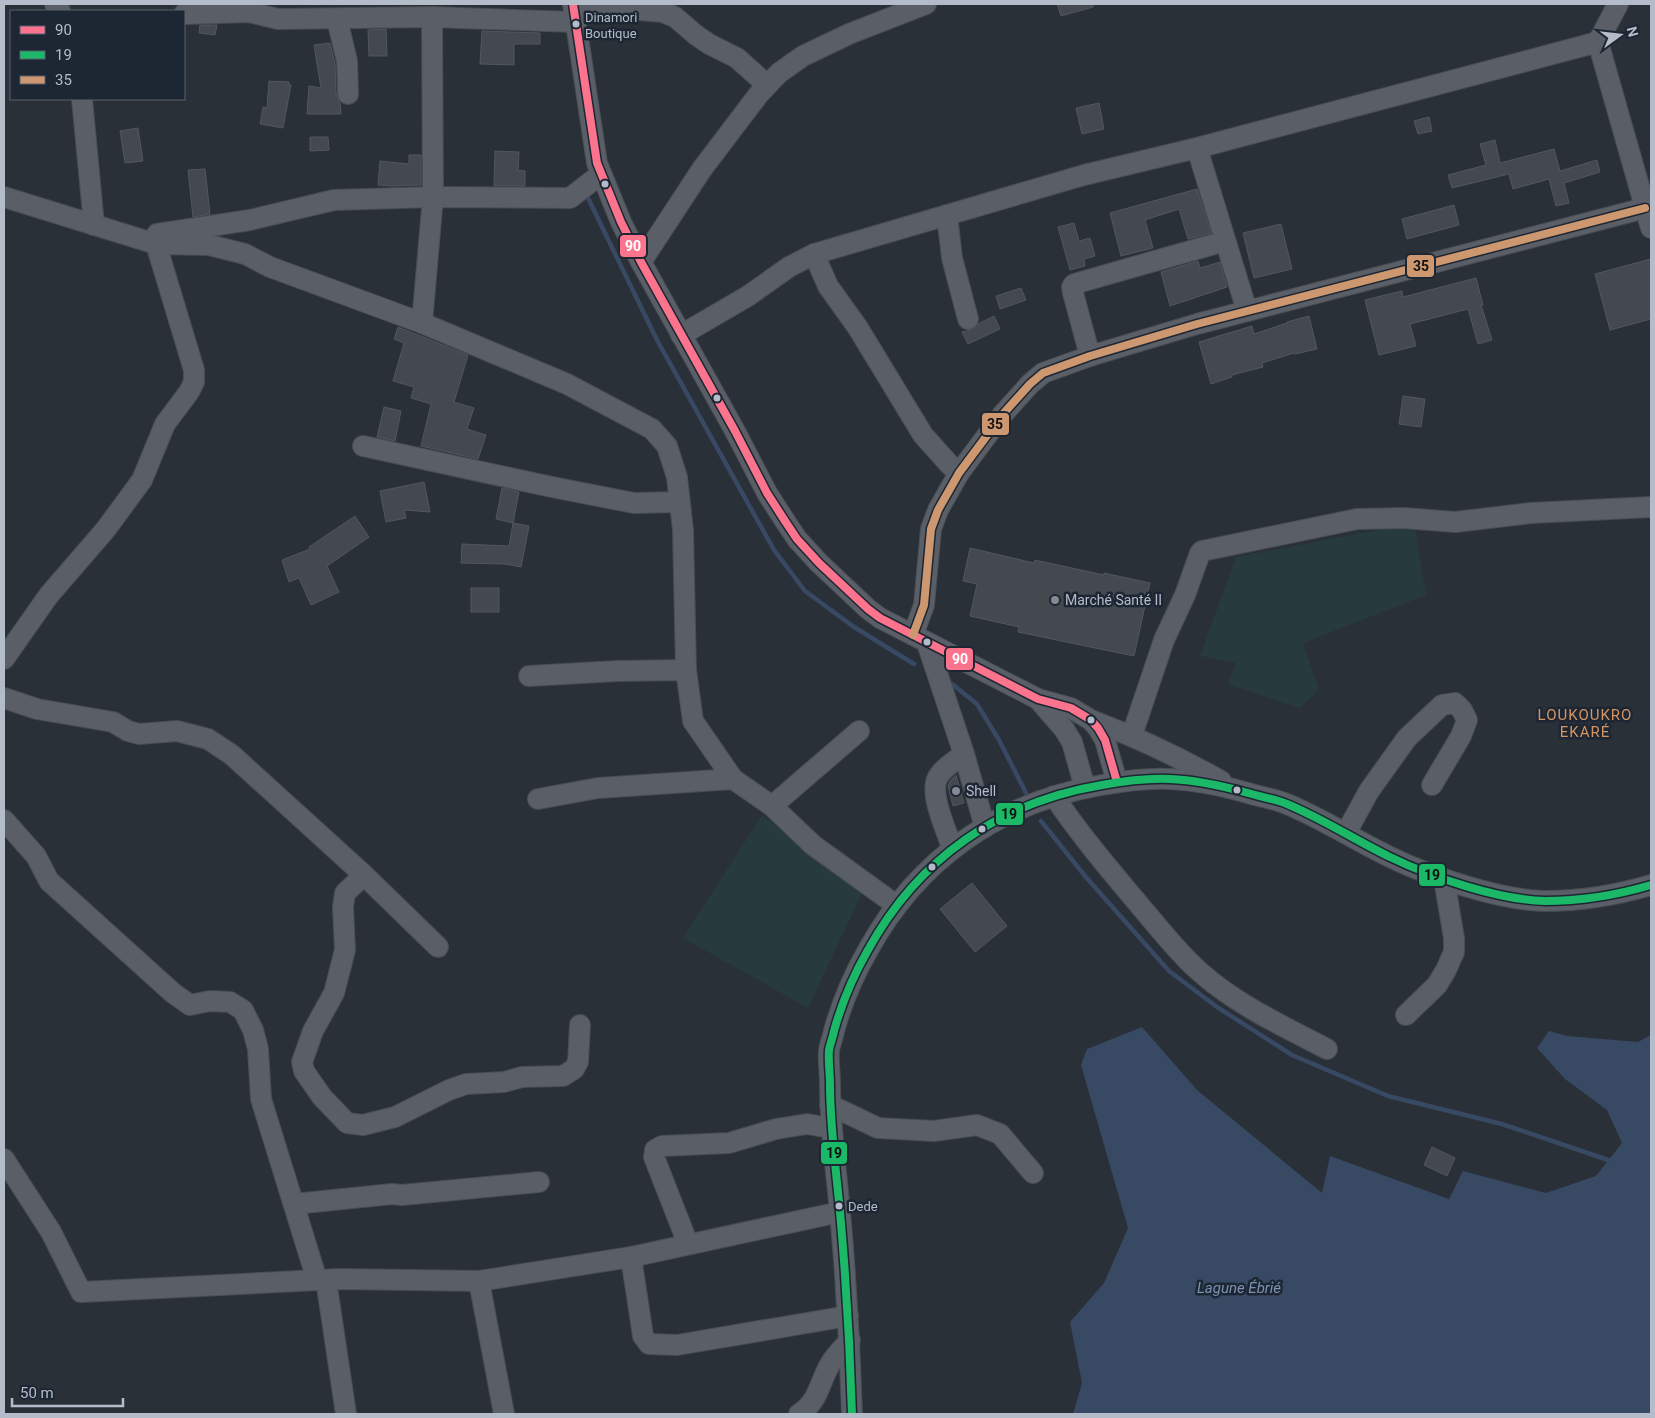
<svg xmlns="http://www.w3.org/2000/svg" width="1655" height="1418" font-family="Roboto,sans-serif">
<rect width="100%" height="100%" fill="#2a3038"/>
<g fill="#273a3e">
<polygon points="1414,523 1426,595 1303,643 1319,690 1300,708 1228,684 1236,663 1200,656 1236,557"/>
<polygon points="762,815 864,889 808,1008 683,938"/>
</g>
<polygon fill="#384963" points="1142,1027 1197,1090 1322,1193 1330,1156 1449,1199 1463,1171 1546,1193 1596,1176 1622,1143 1607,1110 1565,1079 1537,1048 1549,1031 1567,1036 1638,1042 1651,1035 1651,1414 1073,1414 1082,1383 1070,1322 1104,1283 1128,1228 1081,1065 1087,1049"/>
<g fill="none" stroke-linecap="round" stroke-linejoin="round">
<g stroke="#384963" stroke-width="4.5">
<polyline points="587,196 657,340 774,550 805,591 854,627 914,664"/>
<polyline points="952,684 977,704 999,740 1026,793"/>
<polyline points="1041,821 1085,876 1169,971 1217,1007 1292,1055 1388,1096 1502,1124 1614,1162"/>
</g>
</g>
<g fill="#444950" stroke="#52575f">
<polygon points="1057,4 1093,4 1093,7 1061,16"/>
<polygon points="200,25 217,25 215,35 199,33"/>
<polygon points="386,29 387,56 369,56 368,30"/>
<polygon points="482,31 540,33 540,44 514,44 514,65 480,64"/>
<polygon points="330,43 335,63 336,94 340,103 341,114 307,114 309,86 321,88 314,45"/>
<polygon points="269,81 289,82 289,85 291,85 283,128 260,124 263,107 267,108"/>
<polygon points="1099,103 1104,129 1082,134 1076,108"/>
<polygon points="1429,117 1432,131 1418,134 1414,121"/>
<polygon points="138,128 143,161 125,163 120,131"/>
<polygon points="310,137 328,137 329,150 310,151"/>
<polygon points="1495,140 1500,163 1554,149 1560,171 1597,160 1600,172 1564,183 1569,203 1556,206 1549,179 1513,189 1509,174 1452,188 1448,175 1486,165 1480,144"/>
<polygon points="495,151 519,152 518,170 525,171 525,186 494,186"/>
<polygon points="409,155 421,155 421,185 392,186 378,185 380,161 409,164"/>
<polygon points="205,169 210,214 193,217 188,170"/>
<polygon points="1197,189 1211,233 1188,239 1179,209 1145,220 1153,248 1121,256 1110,213"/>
<polygon points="1454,205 1459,225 1407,239 1402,219"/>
<polygon points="1074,223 1079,241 1090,238 1095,256 1084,259 1085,266 1070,270 1058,227"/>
<polygon points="1281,224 1292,269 1254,278 1243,233"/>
<polygon points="1651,259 1651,319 1610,330 1595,274"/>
<polygon points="1198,261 1200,268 1220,262 1227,287 1170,306 1161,272"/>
<polygon points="1476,278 1483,305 1481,305 1492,340 1478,344 1468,309 1410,324 1416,346 1379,355 1365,300 1402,291 1403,297"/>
<polygon points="1021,288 1026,300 1000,309 996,296"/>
<polygon points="994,316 1000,329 968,344 962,332 971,330 978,324"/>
<polygon points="1309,316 1317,349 1295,354 1294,353 1262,363 1263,367 1232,375 1232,377 1211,384 1199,342 1252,326 1254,334 1287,323 1287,322"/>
<polygon points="398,327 468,355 454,402 474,408 467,429 486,435 478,459 421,446 431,404 411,398 414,387 393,381 404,343 394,339"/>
<polygon points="1403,396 1425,399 1421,427 1399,424"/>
<polygon points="384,407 401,411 395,441 377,437"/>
<polygon points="424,482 430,512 404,510 406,518 386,522 380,491"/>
<polygon points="502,488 519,492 513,523 496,519"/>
<polygon points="355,516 369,537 327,566 339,592 311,605 299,578 289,582 282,560 310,549 309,547"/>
<polygon points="513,523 529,526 521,567 505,564 461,563 462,544 509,546"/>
<polygon points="970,548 1034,563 1035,560 1104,575 1104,573 1150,583 1134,656 1018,632 1019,627 970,616 977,584 963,581"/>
<rect x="471" y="588" width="28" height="24"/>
<polygon points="956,775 964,803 953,806 948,786 950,781"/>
<polygon points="972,883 1007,926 975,952 940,909"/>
<polygon points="1432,1147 1455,1158 1447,1176 1424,1165"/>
</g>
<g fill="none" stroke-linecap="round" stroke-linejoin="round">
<g stroke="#484c53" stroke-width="22">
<g id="minor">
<polyline points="55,4 60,11"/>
<polyline points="573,4 597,163 621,222 641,262 735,431 767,493 785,521 797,539 819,563 868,609 880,618 1038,699 1071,708 1091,720 1098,728 1105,740 1117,782"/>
<polyline points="1618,4 1598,42 1651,228"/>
<polyline points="574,13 628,9 663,12 675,17 696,35 709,44 737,58 767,85"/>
<polyline points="184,14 249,12 278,19 432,17"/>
<polyline points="337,19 347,61 348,94"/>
<polyline points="82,99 94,225"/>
<polyline points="1197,148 1247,311"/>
<polyline points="4,197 156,244 209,245 245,254 270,267 422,323 567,384 652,429 667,446 677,477 683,530 686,670"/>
<polyline points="947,215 952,258 968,319"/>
<polyline points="157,234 250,220 334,200 433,197 570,198 601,174"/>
<polyline points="814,254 828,286 858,328 923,435 949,464 959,473"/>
<polyline points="641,262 702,169 759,94 779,73 803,56 849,34 926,4"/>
<polyline points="422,323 433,197 432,17 576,22"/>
<polyline points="681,335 748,296 789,267 814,254 1084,175 1197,148 1598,42"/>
<polyline points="1090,356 1073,293 1072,287 1074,284 1225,241"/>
<polyline points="363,446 552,487 634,503 679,502"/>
<polyline points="913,635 924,605 931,529 938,510 959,473 1003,414 1030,384 1043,373 1090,356 1197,324 1645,208"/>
<polyline points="927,643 964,754 985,827"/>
<polyline points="4,659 49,595 106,529 142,480 165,424 189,392 194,382 194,370 156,244"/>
<polyline points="529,676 617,671 686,670 693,721 733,779 772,806 813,845 896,905"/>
<polyline points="4,698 37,709 113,722 128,731 139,734 177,731 208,739 232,755 364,875 438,947"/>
<polyline points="1038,699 1064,729 1072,742 1085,788"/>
<path d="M 1091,720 C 1136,737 1179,757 1221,781"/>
<polyline points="1132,735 1164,640 1185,595 1200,553 1202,551 1357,519 1404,518 1455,522 1531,513 1651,507"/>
<path d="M 1054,796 C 1080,835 1110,870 1141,907 C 1160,929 1178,953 1200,972 C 1237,1005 1283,1026 1327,1049"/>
<polyline points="538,799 598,788 733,779"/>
<polyline points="772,806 859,731"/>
<polyline points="4,820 36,856 49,881 173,993 190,1005 210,1001 230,1002 243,1010 253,1030 258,1049 261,1099 317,1280"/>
<polyline points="1346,833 1369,791 1407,738 1442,705 1455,703 1462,710 1467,720 1461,736 1432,785"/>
<path d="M 952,848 C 947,830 926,790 940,774 C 946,766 956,760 964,754"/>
<polyline points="364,875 345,893 343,907 345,950 334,993 313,1031 302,1062 304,1071 322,1097 347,1123 363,1125 395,1117 449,1090 466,1084 504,1082 522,1077 563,1076 574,1069 578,1062 580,1025"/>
<polyline points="1406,1015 1437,985 1446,970 1454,952 1454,938 1444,879"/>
<polyline points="830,1105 878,1128 934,1131 977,1125 1000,1134 1033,1173"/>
<polyline points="4,1159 51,1232 81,1292 339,1279 479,1281 631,1257 840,1212"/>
<polyline points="294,1204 392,1194 402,1195 539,1182"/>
<polyline points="688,1244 654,1157 655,1150 662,1146 729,1143 776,1129 807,1124 831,1128"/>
<polyline points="631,1257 643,1336 649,1344 677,1345 848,1316"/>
<polyline points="326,1280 346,1414"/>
<polyline points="479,1281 504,1414"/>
<path d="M 799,1414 C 820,1401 819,1381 832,1361 C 837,1354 844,1347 850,1340"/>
<path d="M 852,1414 C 850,1347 846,1279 840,1212 C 836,1169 830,1127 830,1084 C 830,1073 828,1061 829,1050 C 830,1044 833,1037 834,1031 C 842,1002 853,976 868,950 C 918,859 999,802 1102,785 C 1124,781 1146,778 1169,779 C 1196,780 1223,786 1248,793 C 1261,797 1275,799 1287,804 C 1323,819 1355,840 1390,857 C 1431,877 1499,900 1545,901 C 1580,901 1617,895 1651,885"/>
</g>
</g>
<use href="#minor" stroke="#5a5e66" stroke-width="20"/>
<g stroke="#1d2633" stroke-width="11">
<polyline id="bus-1" points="573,4 597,163 621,222 641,262 735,431 767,493 785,521 797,539 819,563 868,609 880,618 1038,699 1071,708 1091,720 1098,728 1105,740 1117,782"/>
</g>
<g stroke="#1d2633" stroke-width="11">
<path id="bus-2" d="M 852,1414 C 850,1347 846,1279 840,1212 C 836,1169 830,1127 830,1084 C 830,1073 828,1061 829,1050 C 830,1044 833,1037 834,1031 C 842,1002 853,976 868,950 C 918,859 999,802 1102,785 C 1124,781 1146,778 1169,779 C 1196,780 1223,786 1248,793 C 1261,797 1275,799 1287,804 C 1323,819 1355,840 1390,857 C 1431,877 1499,900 1545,901 C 1580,901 1617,895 1651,885"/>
</g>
<g stroke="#1d2633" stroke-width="11">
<polyline id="bus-3" points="913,635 924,605 931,529 938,510 959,473 1003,414 1030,384 1043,373 1090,356 1197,324 1645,208"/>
</g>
<use href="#bus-1" stroke="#fc738d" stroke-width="8"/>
<use href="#bus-2" stroke="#1ab867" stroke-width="8"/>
<use href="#bus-3" stroke="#cd976f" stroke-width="8"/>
</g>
<g fill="#b4bcc9" stroke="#1d2633" stroke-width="2">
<circle cx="576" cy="24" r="4.5"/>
<circle cx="605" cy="184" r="4.5"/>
<circle cx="717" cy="398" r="4.5"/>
<circle cx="927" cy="642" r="4.5"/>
<circle cx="1091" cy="720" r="4.5"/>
<circle cx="1237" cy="790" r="4.5"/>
<circle cx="982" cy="829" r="4.5"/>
<circle cx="932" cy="867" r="4.5"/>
<circle cx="839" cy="1206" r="4.5"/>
</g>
<g fill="#848b96" stroke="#1d2633" stroke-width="2">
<circle cx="1055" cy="600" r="5"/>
<circle cx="956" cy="791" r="5"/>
</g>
<g text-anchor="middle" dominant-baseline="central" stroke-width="5" stroke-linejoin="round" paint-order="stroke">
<g font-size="13" fill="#b4bcc9" stroke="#1d2633" text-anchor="start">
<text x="585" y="17">Dinamori<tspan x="585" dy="16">Boutique</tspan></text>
<text x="848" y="1206">Dede</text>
</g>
<g font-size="14" fill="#b4bcc9" stroke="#1d2633" text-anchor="start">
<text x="1065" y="600">Marché Santé II</text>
<text x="966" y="791">Shell</text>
</g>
<g font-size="15" letter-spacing="1" fill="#d59563" stroke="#1d2633">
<text x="1585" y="715">LOUKOUKRO<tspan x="1585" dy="17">EKARÉ</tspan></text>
</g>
<g font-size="15" font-style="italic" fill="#7c92b1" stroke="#1d2633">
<text x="1239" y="1288">Lagune Ébrié</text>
</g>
</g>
<g stroke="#1d2633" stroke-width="2">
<rect x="619" y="234" width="28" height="24" rx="5" fill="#fc738d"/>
<rect x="1406" y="254" width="29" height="24" rx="5" fill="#cd976f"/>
<rect x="981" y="412" width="29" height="24" rx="5" fill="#cd976f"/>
<rect x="945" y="647" width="29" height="24" rx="5" fill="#fc738d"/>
<rect x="995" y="802" width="29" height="24" rx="5" fill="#1ab867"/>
<rect x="1418" y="863" width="28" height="24" rx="5" fill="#1ab867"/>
<rect x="820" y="1141" width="28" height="24" rx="5" fill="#1ab867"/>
</g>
<g font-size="14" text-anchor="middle" font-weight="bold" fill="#fff">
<text x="633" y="251">90</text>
<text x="960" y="664">90</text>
</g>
<g font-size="14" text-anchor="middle" font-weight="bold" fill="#111">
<text x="1421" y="271">35</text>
<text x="995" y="429">35</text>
<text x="1009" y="819">19</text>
<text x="1432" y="880">19</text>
<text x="834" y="1158">19</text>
</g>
<rect width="1655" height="1418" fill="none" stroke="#b4bcc9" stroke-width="10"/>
<rect x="10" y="10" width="175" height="90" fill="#1d2633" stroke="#59626f"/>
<rect x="20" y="26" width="25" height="8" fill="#fc738d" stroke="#59626f"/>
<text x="55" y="35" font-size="15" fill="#b4bcc9">90</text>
<rect x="20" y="51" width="25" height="8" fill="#1ab867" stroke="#59626f"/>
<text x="55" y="60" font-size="15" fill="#b4bcc9">19</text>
<rect x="20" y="76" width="25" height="8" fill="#cd976f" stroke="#59626f"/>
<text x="55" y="85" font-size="15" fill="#b4bcc9">35</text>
<g transform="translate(1620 35) rotate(75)" stroke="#1d2633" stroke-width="4" paint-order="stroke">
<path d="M0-4L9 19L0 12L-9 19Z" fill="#b4bcc9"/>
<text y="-8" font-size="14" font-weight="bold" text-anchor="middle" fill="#b4bcc9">N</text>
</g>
<path d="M12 1398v8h111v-8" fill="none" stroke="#b4bcc9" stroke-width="2.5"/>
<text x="20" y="1398" font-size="15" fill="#b4bcc9" stroke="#1d2633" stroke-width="4" paint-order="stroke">50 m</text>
</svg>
